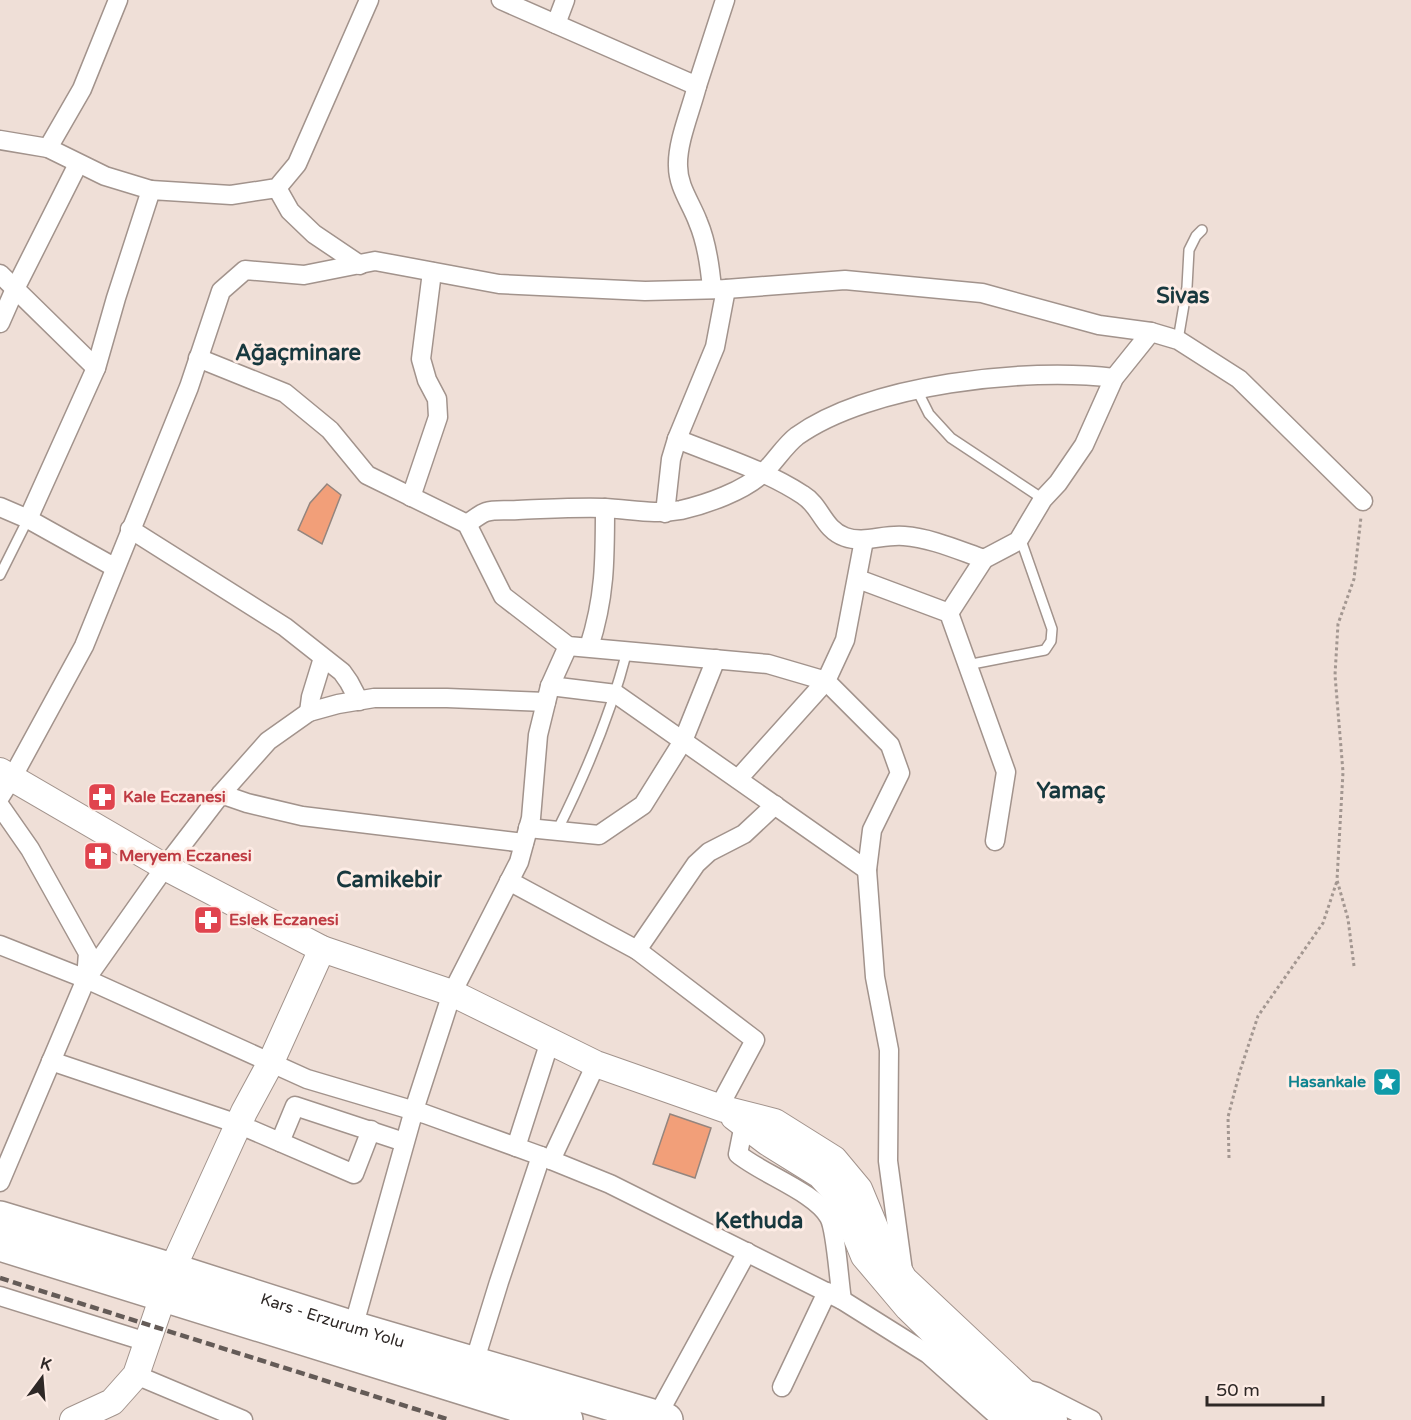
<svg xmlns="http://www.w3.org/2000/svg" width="1411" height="1420" font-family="'Varela Round',sans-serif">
<rect width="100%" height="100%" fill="#efdfd7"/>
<g fill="#f29f79" stroke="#94857e" stroke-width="1.5">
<polygon points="327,484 341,495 322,544 298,530 310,503"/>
<polygon points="670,1114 711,1128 695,1178 653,1164"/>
</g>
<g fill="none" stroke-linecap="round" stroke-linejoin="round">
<g stroke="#a2938c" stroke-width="12">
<g id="lane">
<polyline points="1178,340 1187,287 1189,250 1196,236 1202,230"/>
<polyline points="917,390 929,414 951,438 1043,499"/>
<polyline points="0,575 28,519"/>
<polyline points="967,665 1045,650 1051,641 1052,629 1023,546 1018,541"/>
<path d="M 557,831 C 586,773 611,714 627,651"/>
</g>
</g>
<g stroke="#a2938c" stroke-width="21">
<g id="street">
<polyline points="501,0 697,86 725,0"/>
<polyline points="556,24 565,0"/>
<path d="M 697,86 C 691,110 677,142 678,166 C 678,187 691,203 698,222 C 707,243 710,266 712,289"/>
<polyline points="0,140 48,148 105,176 151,190"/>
<polyline points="48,148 82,89 118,0"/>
<polyline points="277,188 290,211 314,234 360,265"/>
<polyline points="0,274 96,368"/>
<polyline points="0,323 15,289 78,164"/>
<polyline points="198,358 285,393 330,430 367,475 467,524 503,596 568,646 768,664 826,681 738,779"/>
<path d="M 677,439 C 719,456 765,470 803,495 C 821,506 823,529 845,537 C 864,544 883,534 904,536 C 931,538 958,550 984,559"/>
<polyline points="411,497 438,417 437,399 427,380 421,359 432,272"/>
<polyline points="0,507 28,519 114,567"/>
<polyline points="665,513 671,459 677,439 715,347 726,289"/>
<polyline points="28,519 96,368 116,298 151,190 231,195 277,188 297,164 369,0"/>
<path d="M 467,524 C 473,520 480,514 486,512 C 495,509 508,511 518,510 C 547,509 576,507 604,508 C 630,509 655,515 681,510 C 707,504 744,491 763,473 C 775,462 784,446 797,436 C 870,384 1026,367 1114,378"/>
<polyline points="130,529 285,627 342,672 349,682 359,701"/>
<polyline points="864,540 845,640 826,681 890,745 900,773 872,830 867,870 875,977 889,1050 888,1161 903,1271"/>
<polyline points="858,579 949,613 1006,772 995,841"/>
<polyline points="949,613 984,559 1018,541 1043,499 1058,483 1084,445 1114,378 1151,332"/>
<path d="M 589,647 C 605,598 605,560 605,508"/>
<polyline points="550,686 616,694 867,870"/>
<polyline points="309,712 311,697 323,658"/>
<polyline points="221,794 247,803 302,816 524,843"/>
<polyline points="0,797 12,778 84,646 189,387 221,291 245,270 304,275 375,261 499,284 645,291 726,289 845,280 982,293 1099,325 1151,332 1178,340 1239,379 1363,501"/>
<polyline points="0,806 30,849 88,953 86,979 0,1182"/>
<polyline points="528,828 599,835 643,805 683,741 716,659"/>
<polyline points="509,881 637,950 755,1040 719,1107"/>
<polyline points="0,945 86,979 307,1079 425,1114 541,1156 610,1184 842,1300 928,1354 1002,1420"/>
<polyline points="637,950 696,864 709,852 744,834 775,805"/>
<polyline points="86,979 165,867 221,794 268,741 309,712 338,704 374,698 447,698 546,702"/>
<polyline points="51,1061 238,1124 354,1174 371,1130"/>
<path d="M 744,1124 L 738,1154 C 762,1174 815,1192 829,1217 C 836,1229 839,1282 842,1300"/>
<polyline points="280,1142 295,1106 404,1142"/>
<polyline points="516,1147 550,1041"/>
<polyline points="551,1160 596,1064"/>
<polyline points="0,1296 147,1342"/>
<polyline points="353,1328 414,1110 452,993 519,862 531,818 538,735 550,686 568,646"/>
<polyline points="474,1363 499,1282 541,1156"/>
<polyline points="136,1375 243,1420"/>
<polyline points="782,1387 827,1292"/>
<polyline points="1028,1390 1037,1392 1092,1420"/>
<polyline points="656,1418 747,1252"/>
</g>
</g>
<g stroke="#a2938c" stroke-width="28">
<g id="secondary">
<polyline points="0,771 165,867 322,949 452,993 596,1064 724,1109 775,1122 834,1159 859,1189 879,1237 904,1279 1054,1420"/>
<polyline points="734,1117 767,1142 820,1175 840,1197 864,1256 908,1308 1023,1420"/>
<polyline points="73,1420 112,1402 136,1375 172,1270 244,1112 271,1062 322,949"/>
</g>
</g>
<g stroke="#a2938c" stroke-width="36">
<g id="highway">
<path id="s1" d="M 0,1218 L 172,1270 L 353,1328 L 666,1420"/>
<polyline points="0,1244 566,1420"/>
</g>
</g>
<g stroke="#a39791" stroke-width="3" stroke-dasharray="3 3" stroke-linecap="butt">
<polyline points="1354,966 1348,919 1337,880 1343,772 1335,675 1338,624 1354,579 1361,517"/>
<polyline points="1229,1158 1228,1117 1240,1071 1258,1016 1323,923 1337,881"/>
</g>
<use href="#lane" stroke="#fff" stroke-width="9"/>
<use href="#street" stroke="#fff" stroke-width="18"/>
<use href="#secondary" stroke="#fff" stroke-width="26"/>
<use href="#highway" stroke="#fff" stroke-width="33"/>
<polyline stroke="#645b57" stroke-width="4.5" stroke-dasharray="9 4.5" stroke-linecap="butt" points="0,1278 450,1420"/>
</g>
<defs>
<g id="pharmacy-square" transform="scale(1.5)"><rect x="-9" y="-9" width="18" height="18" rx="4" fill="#e0444e" stroke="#fdece5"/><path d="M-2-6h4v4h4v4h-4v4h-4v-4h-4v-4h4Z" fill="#fff"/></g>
<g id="sight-square" transform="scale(1.5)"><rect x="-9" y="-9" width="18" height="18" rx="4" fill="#0f9aa8" stroke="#fdece5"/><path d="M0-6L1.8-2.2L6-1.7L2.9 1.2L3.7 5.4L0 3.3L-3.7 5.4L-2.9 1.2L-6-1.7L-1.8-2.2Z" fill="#fff"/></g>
</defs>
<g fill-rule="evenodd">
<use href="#pharmacy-square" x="102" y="797"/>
<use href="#pharmacy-square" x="98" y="856"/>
<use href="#pharmacy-square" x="208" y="920"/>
<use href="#sight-square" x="1387" y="1082"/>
</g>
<g text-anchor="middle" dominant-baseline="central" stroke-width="6" stroke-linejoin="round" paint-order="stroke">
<g font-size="16" font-weight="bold" fill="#be3a42" stroke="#fdece5" text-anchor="start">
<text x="123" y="797">Kale Eczanesi</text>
<text x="119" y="856">Meryem Eczanesi</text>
<text x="229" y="920">Eslek Eczanesi</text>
</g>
<g font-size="16" font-weight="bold" fill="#0d838f" stroke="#fdece5" text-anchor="end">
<text x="1366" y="1082">Hasankale</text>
</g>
<g font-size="16" fill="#2e2826" stroke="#fdece5">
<text stroke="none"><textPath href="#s1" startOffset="348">Kars - Erzurum Yolu</textPath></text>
</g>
<g font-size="22" font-weight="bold" fill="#17383e" stroke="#fdece5">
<text x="1183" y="296">Sivas</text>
<text x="298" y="353">Ağaçminare</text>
<text x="1071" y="791">Yamaç</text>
<text x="389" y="880">Camikebir</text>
<text x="759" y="1221">Kethuda</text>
</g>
</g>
<g transform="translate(42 1378) rotate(16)" stroke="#fdece5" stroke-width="4.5" paint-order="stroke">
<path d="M0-4.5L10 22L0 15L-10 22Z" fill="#2e2826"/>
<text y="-9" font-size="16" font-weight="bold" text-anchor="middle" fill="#2e2826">K</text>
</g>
<path d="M1207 1396v9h116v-9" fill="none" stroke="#2e2826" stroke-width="3"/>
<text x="1216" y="1396" font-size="18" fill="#2e2826" stroke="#fdece5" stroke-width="4.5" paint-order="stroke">50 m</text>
</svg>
